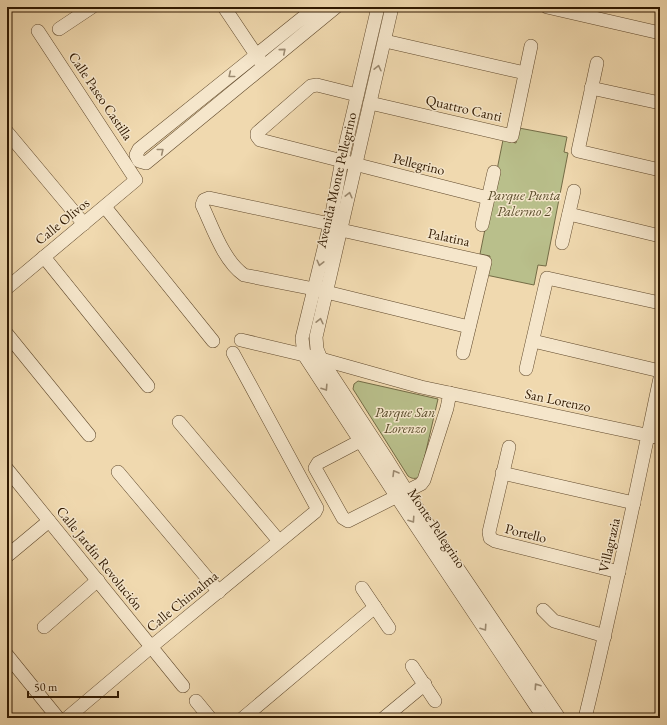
<svg xmlns="http://www.w3.org/2000/svg" width="667" height="725" font-family="'EB Garamond',serif">
<rect width="100%" height="100%" fill="#f0d9af"/>
<filter id="stains"><feTurbulence type="fractalNoise" baseFrequency=".005" numOctaves="4"/><feColorMatrix values="0 0 0 0 .2 0 0 0 0 .09 0 0 0 0 .02 0 0 0 .5 -.17"/></filter>
<radialGradient id="worn" r=".72"><stop offset=".6" stop-color="#630" stop-opacity="0"/><stop offset="1" stop-color="#630" stop-opacity=".3"/></radialGradient>
<g fill="#b9bf8b" stroke="#746c46">
<polygon points="519,128 567,137 564,152 568,153 546,266 538,265 534,285 486,275 490,256 480,254 503,140 516,143"/>
<path d="M 358,381 L 438,399 L 420,477 C 415,479 412,479 408,476 L 353,389 L 354,384 Z"/>
</g>
<g fill="none" stroke-linecap="round" stroke-linejoin="round">
<g stroke="#60492c" stroke-width="14">
<g id="minor">
<polyline points="224,7 261,62"/>
<polyline points="316,7 139,149 136,155 139,161 146,163 336,7"/>
<polyline points="378,7 342,160 330,224 302,338 304,355 410,517 544,718"/>
<polyline points="392,7 316,337 317,349 321,359 386,458 419,511 559,718"/>
<polyline points="547,7 660,33"/>
<polyline points="59,29 92,7"/>
<polyline points="385,41 525,73"/>
<polyline points="597,63 578,151 660,170"/>
<polyline points="591,88 660,103"/>
<polyline points="357,95 317,85 311,86 257,133 257,136 260,140 488,198"/>
<polyline points="370,103 512,136 531,46"/>
<polyline points="7,132 84,224"/>
<polyline points="105,207 213,341"/>
<polyline points="569,214 660,236"/>
<path d="M 330,224 L 209,198 L 204,200 L 202,205 C 213,228 223,260 244,275 L 314,289 L 469,327"/>
<polyline points="482,225 494,172"/>
<polyline points="341,230 485,262 463,353"/>
<polyline points="562,243 574,191"/>
<polyline points="44,257 148,386"/>
<polyline points="7,288 136,180 38,31"/>
<polyline points="7,334 89,435"/>
<polyline points="241,340 321,359 421,387 660,438"/>
<polyline points="533,341 660,371"/>
<polyline points="526,369 547,278 660,303"/>
<polyline points="179,422 279,541"/>
<polyline points="360,441 318,463 315,468 343,518 348,521 421,484 424,480 447,408 450,393"/>
<polyline points="509,447 489,532 490,538 495,541 619,572"/>
<polyline points="7,469 183,686"/>
<polyline points="118,472 219,592"/>
<polyline points="502,473 634,503"/>
<polyline points="7,556 49,521"/>
<polyline points="362,588 389,628"/>
<polyline points="543,610 554,621 605,636"/>
<polyline points="44,627 98,580"/>
<polyline points="7,655 58,718"/>
<polyline points="412,666 435,701"/>
<polyline points="196,701 210,718"/>
<polyline points="67,718 151,647 315,512 317,508 233,353"/>
<polyline points="243,718 375,607"/>
<polyline points="384,718 425,684"/>
<path d="M 585,718 C 613,605 636,492 660,378"/>
</g>
</g>
<use href="#minor" stroke="#f5e6cb" stroke-width="13"/>
</g>
<defs><path id="oneway-chevron" d="M-2-3.5L2.5 0L-2 3.5" fill="none" stroke-width="1.6" stroke-linecap="round" stroke-linejoin="round"/></defs>
<g stroke="#9c8a70">
<use href="#oneway-chevron" transform="translate(283 51) rotate(-40)"/>
<use href="#oneway-chevron" transform="translate(378 68) rotate(-77)"/>
<use href="#oneway-chevron" transform="translate(231 75) rotate(141)"/>
<use href="#oneway-chevron" transform="translate(161 151) rotate(-39)"/>
<use href="#oneway-chevron" transform="translate(349 195) rotate(-76)"/>
<use href="#oneway-chevron" transform="translate(320 263) rotate(104)"/>
<use href="#oneway-chevron" transform="translate(320 321) rotate(-77)"/>
<use href="#oneway-chevron" transform="translate(325 388) rotate(57)"/>
<use href="#oneway-chevron" transform="translate(395 473) rotate(-121)"/>
<use href="#oneway-chevron" transform="translate(412 520) rotate(56)"/>
<use href="#oneway-chevron" transform="translate(484 628) rotate(56)"/>
<use href="#oneway-chevron" transform="translate(537 686) rotate(-124)"/>
</g>
<g text-anchor="middle" dominant-baseline="central" stroke-width="3" stroke-linejoin="round" paint-order="stroke">
<g font-size="14" fill="#301901" stroke="#f5e6cb">
<text transform="translate(101 96) rotate(56)">Calle Paseo Castilla</text>
<text transform="translate(464 108) rotate(13)">Quattro Canti</text>
<text transform="translate(419 164) rotate(14)">Pellegrino</text>
<text transform="translate(336 180) rotate(-77)">Avenida Monte Pellegrino</text>
<text transform="translate(62 221) rotate(-39)">Calle Olivos</text>
<text transform="translate(449 237) rotate(12)">Palatina</text>
<text transform="translate(558 400) rotate(12)">San Lorenzo</text>
<text transform="translate(437 528) rotate(56)">Monte Pellegrino</text>
<text transform="translate(526 533) rotate(14)">Portello</text>
<text transform="translate(609 545) rotate(-77)">Villagrazia</text>
<text transform="translate(100 558) rotate(51)">Calle Jardín Revolución</text>
<text transform="translate(182 601) rotate(-39)">Calle Chimalma</text>
</g>
<g font-size="14" font-style="italic" fill="#594b2a" stroke="#f5e6cb">
<text x="524" y="195">Parque Punta<tspan x="524" dy="16">Palermo 2</tspan></text>
<text x="405" y="412">Parque San<tspan x="405" dy="16">Lorenzo</tspan></text>
</g>
</g>
<rect width="667" height="725" fill="none" stroke="#f0d9af" stroke-width="24"/>
<rect x="8" y="8" width="651" height="709" fill="none" stroke="#301901" stroke-width="2"/>
<rect x="12" y="12" width="643" height="701" fill="none" stroke="#301901"/>
<path d="M28 691v6h90v-6" fill="none" stroke="#301901" stroke-width="2"/>
<text x="34" y="691" font-size="12" fill="#301901" stroke="#f5e6cb" stroke-width="3" paint-order="stroke">50 m</text>
<rect width="100%" height="100%" filter="url(#stains)"/>
<rect width="100%" height="100%" fill="url(#worn)"/>
</svg>
